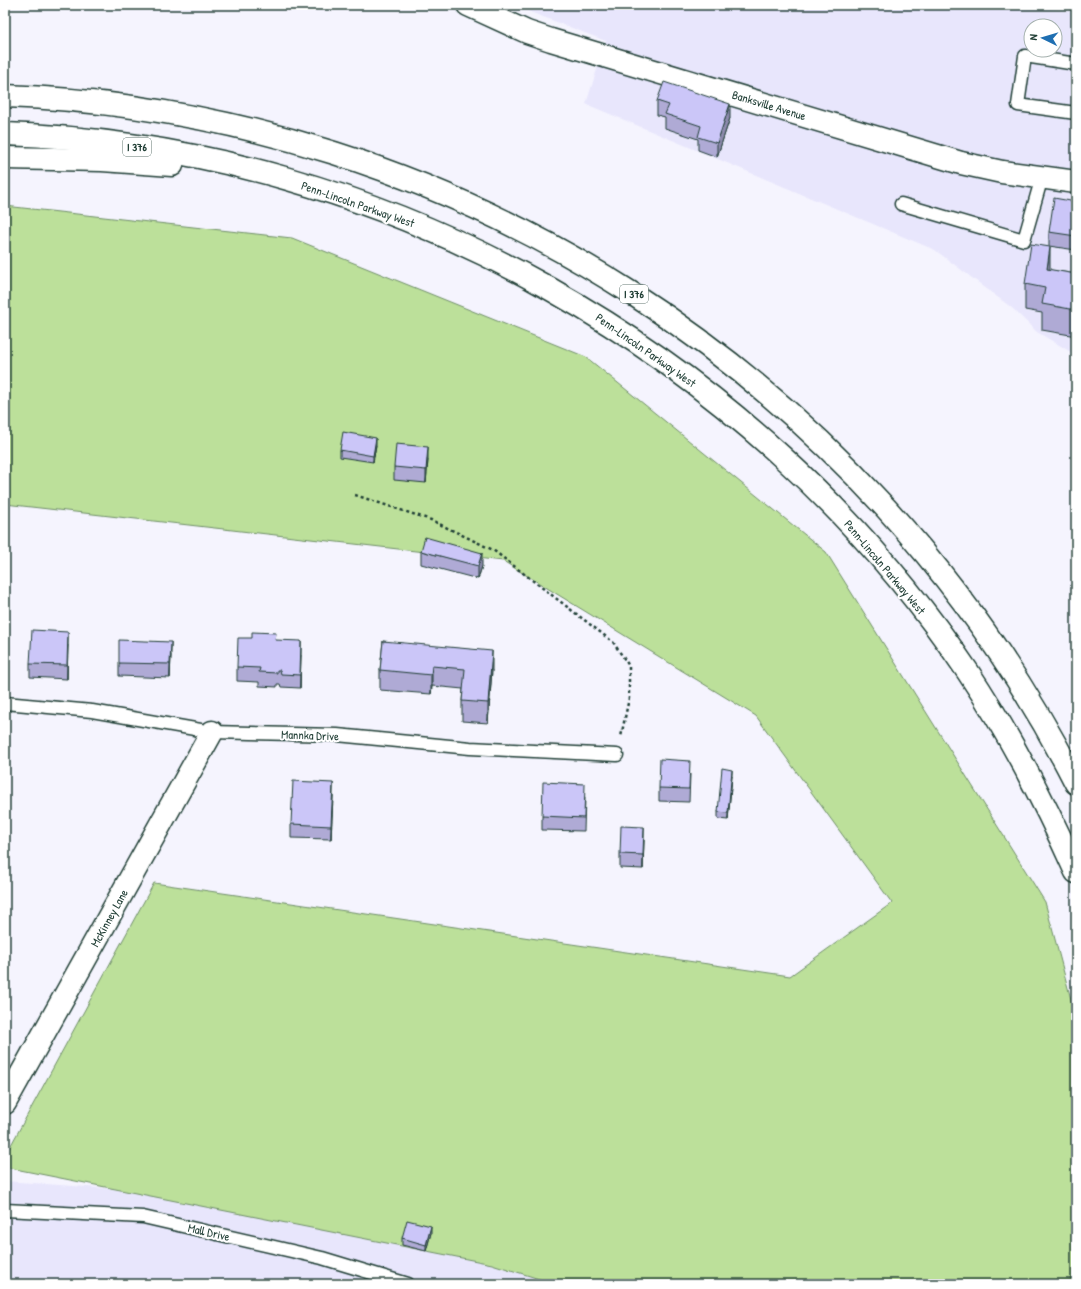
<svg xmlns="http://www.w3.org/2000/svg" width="1081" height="1289" font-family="'Patrick Hand',sans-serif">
<rect width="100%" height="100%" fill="#f5f4fe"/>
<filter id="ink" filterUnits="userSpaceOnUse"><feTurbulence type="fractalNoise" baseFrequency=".025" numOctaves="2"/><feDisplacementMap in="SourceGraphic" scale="8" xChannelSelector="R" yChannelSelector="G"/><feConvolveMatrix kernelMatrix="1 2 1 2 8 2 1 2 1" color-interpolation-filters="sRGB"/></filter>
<g filter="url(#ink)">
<g fill="#e8e6fc" fill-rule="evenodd">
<path d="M 512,5 L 1016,5 L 1076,12 L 1076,355 L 1037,332 L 1012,308 L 935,250 L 586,104 L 606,41 ZM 1031,26 L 1055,26 L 1055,50 L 1031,50 Z"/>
<polygon points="5,1181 575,1223 578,1284 5,1284"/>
</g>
<polygon fill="#bce09a" stroke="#6e8e67" points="5,206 292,238 586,357 826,552 1045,902 1076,1018 1076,1284 555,1284 492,1264 5,1167 5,1156 154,883 790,976 892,903 756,716 503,561 5,504"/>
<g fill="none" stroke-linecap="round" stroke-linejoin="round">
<g stroke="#1f3d34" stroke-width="15">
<g id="service">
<polyline points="1076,64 1025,56 1018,105 1076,113"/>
<polyline points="901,204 1024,240 1042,177"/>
<polyline points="5,703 92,711 212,732 337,735 470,748 617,755"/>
<polyline points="5,1210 143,1217 322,1258 408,1284"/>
</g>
</g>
<g stroke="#1f3d34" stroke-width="25">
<g id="minor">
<polyline points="468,5 527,32 551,40 961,163 1002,172 1076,182"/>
<polyline points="5,1103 212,732"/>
</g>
</g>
<g stroke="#1f3d34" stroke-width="25">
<g id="motorway">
<path d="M 5,96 C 458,111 871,381 1076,783"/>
<path d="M 5,134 C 388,146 755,356 968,672 C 1010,735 1045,803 1076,872"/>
<polyline points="5,158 102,160 172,165"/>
</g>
</g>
<polyline stroke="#1f3d34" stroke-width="2.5" stroke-dasharray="3 3" stroke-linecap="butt" points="355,495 431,520 493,550 613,642 629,666 629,698 621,737"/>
<use href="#service" stroke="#fff" stroke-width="12"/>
<use href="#minor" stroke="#fff" stroke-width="22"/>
<use href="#motorway" stroke="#fff" stroke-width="22"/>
</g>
<g fill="#afaad5" stroke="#1f3d34">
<polygon points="657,101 730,118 717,157 698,150 698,139 665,128 665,117 657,115"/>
<polygon points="1076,202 1076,250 1049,246 1049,232"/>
<polygon points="1050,270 1076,274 1076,336 1042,330 1042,313 1025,310 1025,284"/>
<polygon points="376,445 373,462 340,457 340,450"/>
<polygon points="428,460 426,483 394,480 394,467"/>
<polygon points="421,551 482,566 478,579 421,564"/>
<polygon points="276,640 301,655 300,688 281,687 280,684 277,684 277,687 259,686 259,682 237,681 237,667"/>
<polygon points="383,641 492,670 488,723 462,721 462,701 463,689 432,686 431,694 380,690 380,670"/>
<polygon points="68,645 67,679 30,677 30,664"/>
<polygon points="171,655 170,678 119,676 119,663"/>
<polygon points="690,774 689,802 659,801 659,788"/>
<polygon points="732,776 728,820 718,819 718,812"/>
<polygon points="333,796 331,839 291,838 291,824"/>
<polygon points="585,797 584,831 542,830 542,816"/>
<polygon points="644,840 643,869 620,868 620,854"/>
<polygon points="431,1233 426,1251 402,1245 402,1238"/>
</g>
<g fill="#8e8bae" stroke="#1f3d34">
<polygon points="730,104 730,118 717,157 717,143"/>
<polygon points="1050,247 1050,273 1047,269"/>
<polygon points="376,438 376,445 373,462 373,456"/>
<polygon points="428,447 428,460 426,483 426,470"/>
<polygon points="482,553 482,566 478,579 478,566"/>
<polygon points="68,632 68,645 67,679 67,665"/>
<polygon points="301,641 301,655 300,688 300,675"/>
<polygon points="171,642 171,655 170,678 170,664"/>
<polygon points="492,651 492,670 488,723 488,703"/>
<polygon points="432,666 432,686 431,694 431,675"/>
<polygon points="732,770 732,776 728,820 728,813"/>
<polygon points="333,783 333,796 331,839 331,826"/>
<polygon points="644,827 644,840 643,869 643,855"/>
<polygon points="431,1226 431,1233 426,1251 426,1245"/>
</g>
<g fill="#cbc6f8" stroke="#1f3d34">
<polygon points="664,82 730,104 717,143 698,137 701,126 665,114 669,105 657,101"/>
<polygon points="1054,198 1076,202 1076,236 1049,232"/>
<polygon points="1031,244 1050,247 1047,269 1076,274 1076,310 1042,304 1045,288 1025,284"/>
<polygon points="343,432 376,438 373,456 340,450"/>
<polygon points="396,444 428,447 426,470 394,467"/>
<polygon points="425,537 482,553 478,566 421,551"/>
<polygon points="32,630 68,632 67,665 30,664"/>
<polygon points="252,632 276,633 275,640 301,641 300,675 281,674 280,670 277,670 277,673 259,672 260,668 237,667 238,638 252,638"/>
<polygon points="119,640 171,642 170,664 119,663"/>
<polygon points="383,641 492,651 488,703 462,701 465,669 432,666 431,675 380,670"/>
<polygon points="660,759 690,761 689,789 659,788"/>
<polygon points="722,768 732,770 728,813 718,812"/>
<polygon points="293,781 333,783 331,826 291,824"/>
<polygon points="543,782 585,784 584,818 542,816"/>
<polygon points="621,826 644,827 643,855 620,854"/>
<polygon points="407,1220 431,1226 426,1245 402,1238"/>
</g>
</g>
<g text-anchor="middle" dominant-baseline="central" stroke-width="4" stroke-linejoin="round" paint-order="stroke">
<g fill="#fff" stroke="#627771" stroke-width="1">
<rect x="123" y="138" width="28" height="18" rx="3"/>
<rect x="620" y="285" width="28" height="18" rx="3"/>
</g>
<g font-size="11" font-weight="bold" fill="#1f3d34">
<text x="137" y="147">I 376</text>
<text x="634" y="294">I 376</text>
</g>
<g font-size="12" fill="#1f3d34" stroke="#fff">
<text transform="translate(769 105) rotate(17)">Banksville Avenue</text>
<text transform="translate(358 204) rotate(19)">Penn-Lincoln Parkway West</text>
<text transform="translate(646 350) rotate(35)">Penn-Lincoln Parkway West</text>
<text transform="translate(885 567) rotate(50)">Penn-Lincoln Parkway West</text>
<text transform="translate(310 735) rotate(2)">Mannka Drive</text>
<text transform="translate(109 918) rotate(-61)">McKinney Lane</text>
<text transform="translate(209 1232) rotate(13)">Mall Drive</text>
</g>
</g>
<rect width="1081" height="1289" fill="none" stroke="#fff" stroke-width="20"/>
<rect x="10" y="10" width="1061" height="1269" fill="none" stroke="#1f3d34" stroke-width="1.5" filter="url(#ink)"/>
<g transform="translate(1043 38) rotate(275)"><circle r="19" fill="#ffffff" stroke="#a5b1ae"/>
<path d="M0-3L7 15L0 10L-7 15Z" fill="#1f6fb2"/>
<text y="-6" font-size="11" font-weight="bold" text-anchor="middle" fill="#1f3d34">N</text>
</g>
</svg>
